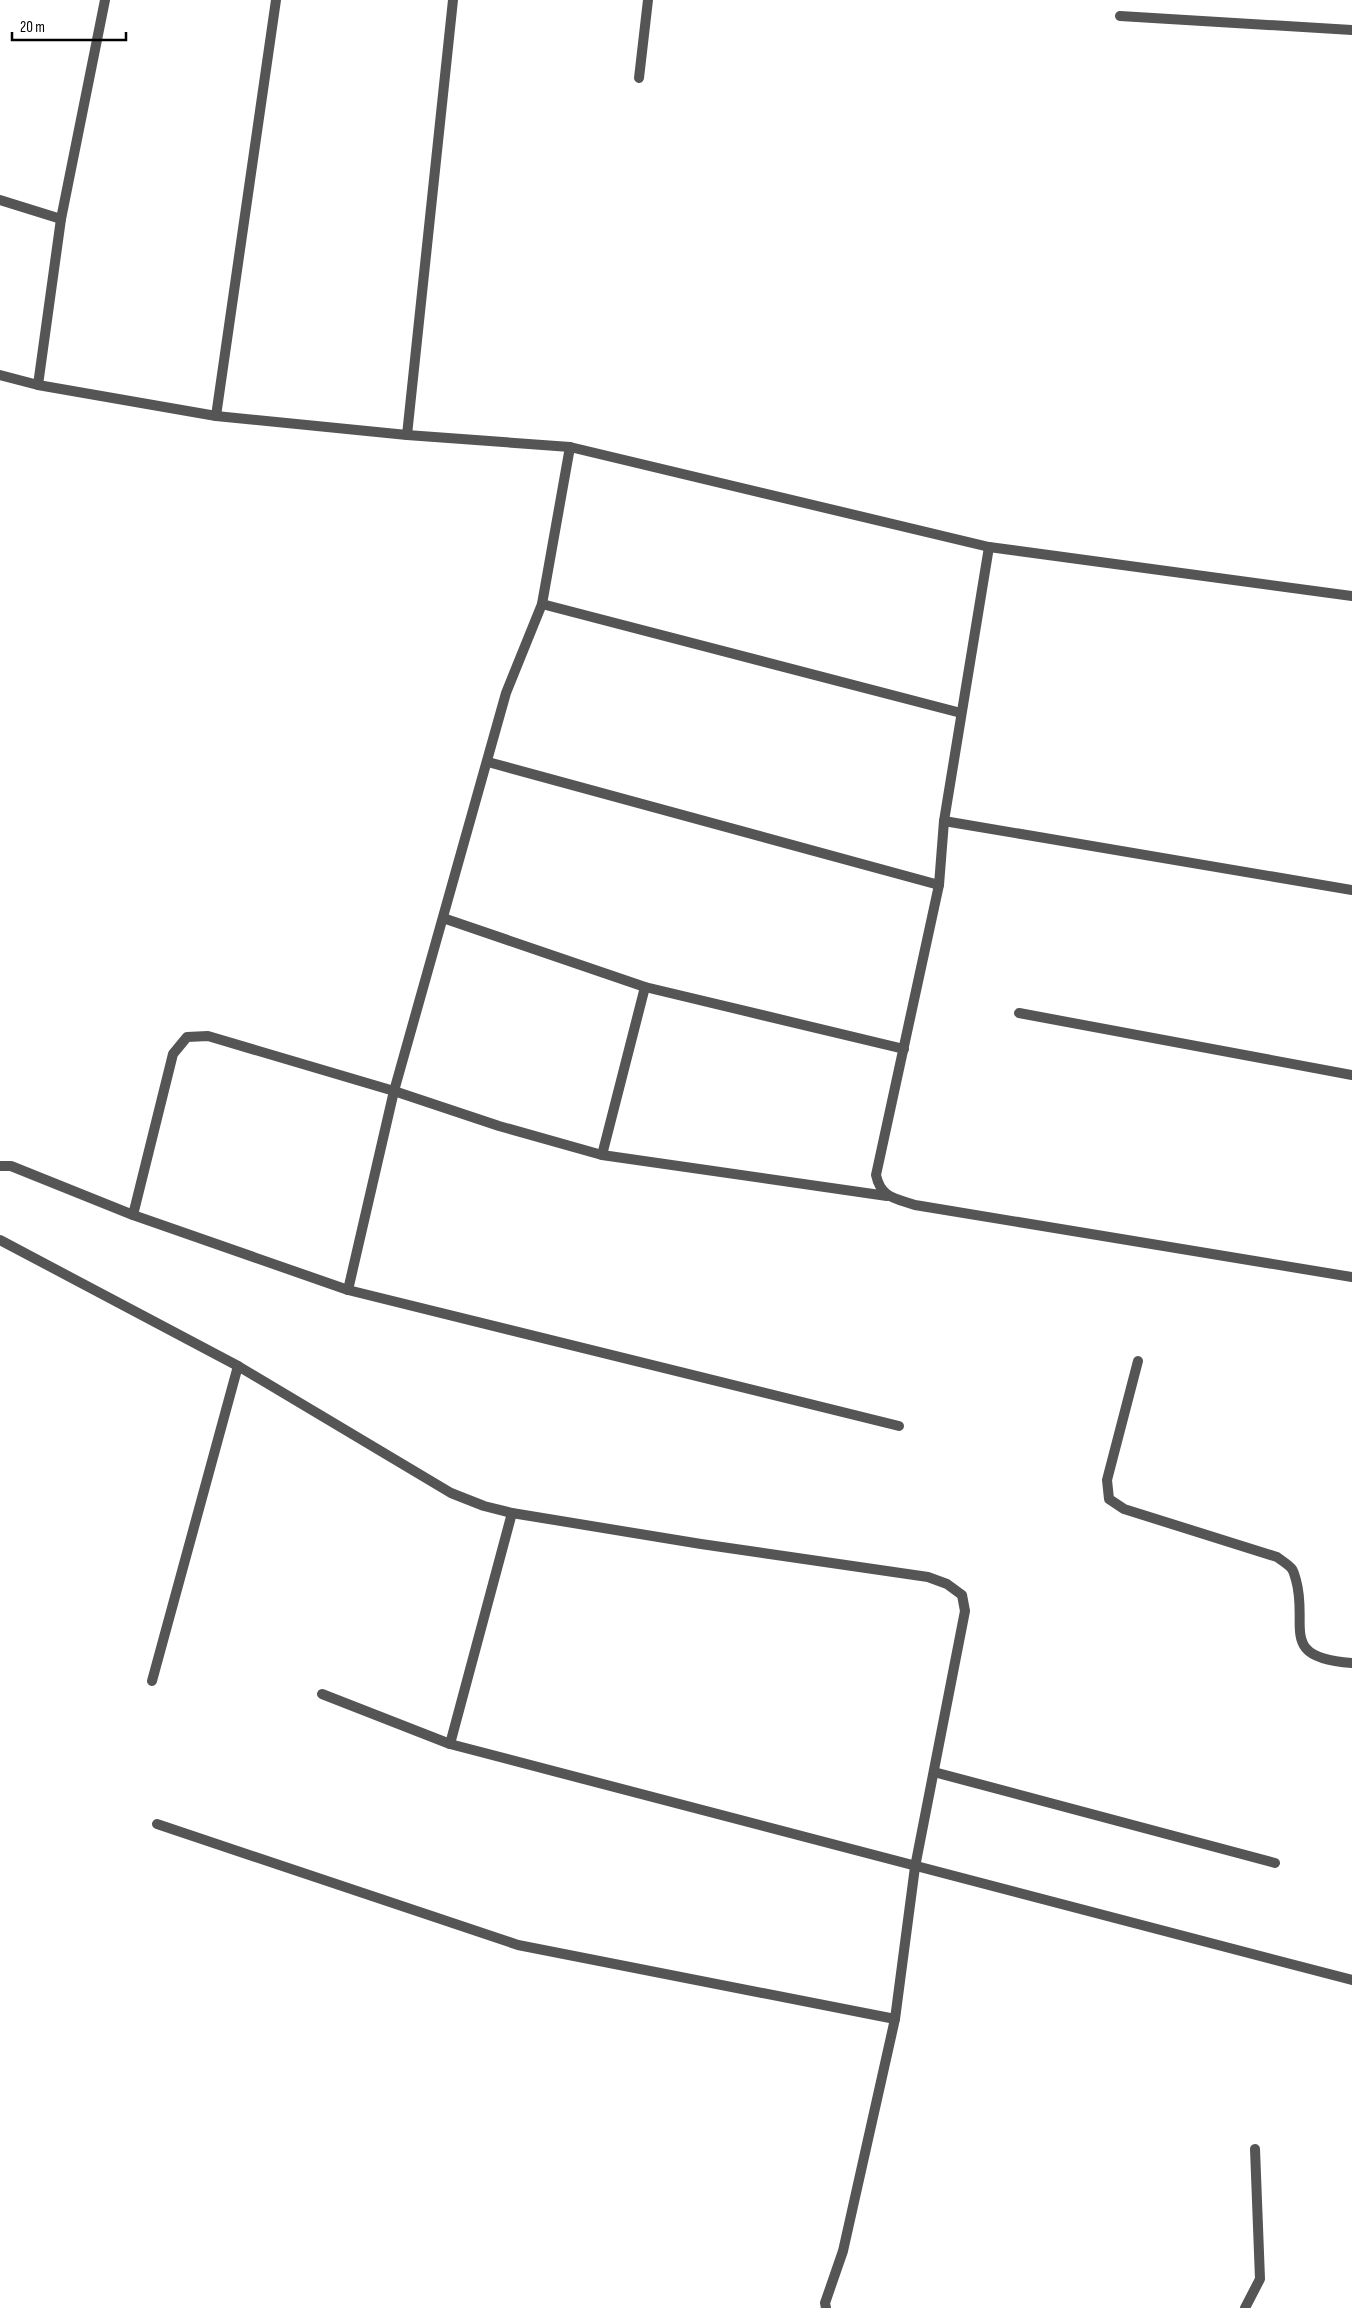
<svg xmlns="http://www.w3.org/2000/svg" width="1352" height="2308" font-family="'Sofia Sans Condensed',sans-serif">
<rect width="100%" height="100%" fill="#fff"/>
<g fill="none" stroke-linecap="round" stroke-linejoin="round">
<g stroke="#555" stroke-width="10">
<polyline points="1120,16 1352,30"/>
<polyline points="639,78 648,0"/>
<polyline points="0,200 61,219"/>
<polyline points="0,375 38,385 216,416 407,435 570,447 989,547 1352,596"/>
<polyline points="38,385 61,219 105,0"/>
<polyline points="216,416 276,0"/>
<polyline points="407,435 453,0"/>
<path d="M 989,547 L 944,821 L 939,885 L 876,1175 C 881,1198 895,1198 915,1205 L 1352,1277"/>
<polyline points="542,604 961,713"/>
<polyline points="488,762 939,885"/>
<polyline points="944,821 1352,890"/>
<polyline points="443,918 645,987 904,1049"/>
<polyline points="1019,1013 1352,1075"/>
<polyline points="602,1155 645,987"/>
<polyline points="0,1166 11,1166 133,1215 348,1290 899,1426"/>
<polyline points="133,1215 173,1054 187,1037 208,1036 394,1091 499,1126 602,1155 887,1196"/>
<polyline points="0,1240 238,1366 451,1493 484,1506 512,1513 701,1544 928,1577 947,1584 962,1595 965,1611 915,1867 895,2019 843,2251 825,2303 826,2308"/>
<polyline points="348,1290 394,1091 506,693 542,604 570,447"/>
<path d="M 1138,1361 L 1107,1480 L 1109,1499 L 1124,1509 L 1277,1557 C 1281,1560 1289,1565 1292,1569 C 1294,1572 1295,1577 1296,1580 C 1309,1626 1277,1658 1352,1663"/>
<polyline points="152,1681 238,1366"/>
<polyline points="322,1694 450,1744 1352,1980"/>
<polyline points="450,1744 512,1513"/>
<polyline points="934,1772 1275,1863"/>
<polyline points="157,1824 518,1945 895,2019"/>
<polyline points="1245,2308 1260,2279 1255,2149"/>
</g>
</g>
<path d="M12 32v8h114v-8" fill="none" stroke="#000000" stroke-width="2.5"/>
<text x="20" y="32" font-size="15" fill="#000000" stroke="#ffffff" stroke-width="4" paint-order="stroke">20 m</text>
</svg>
